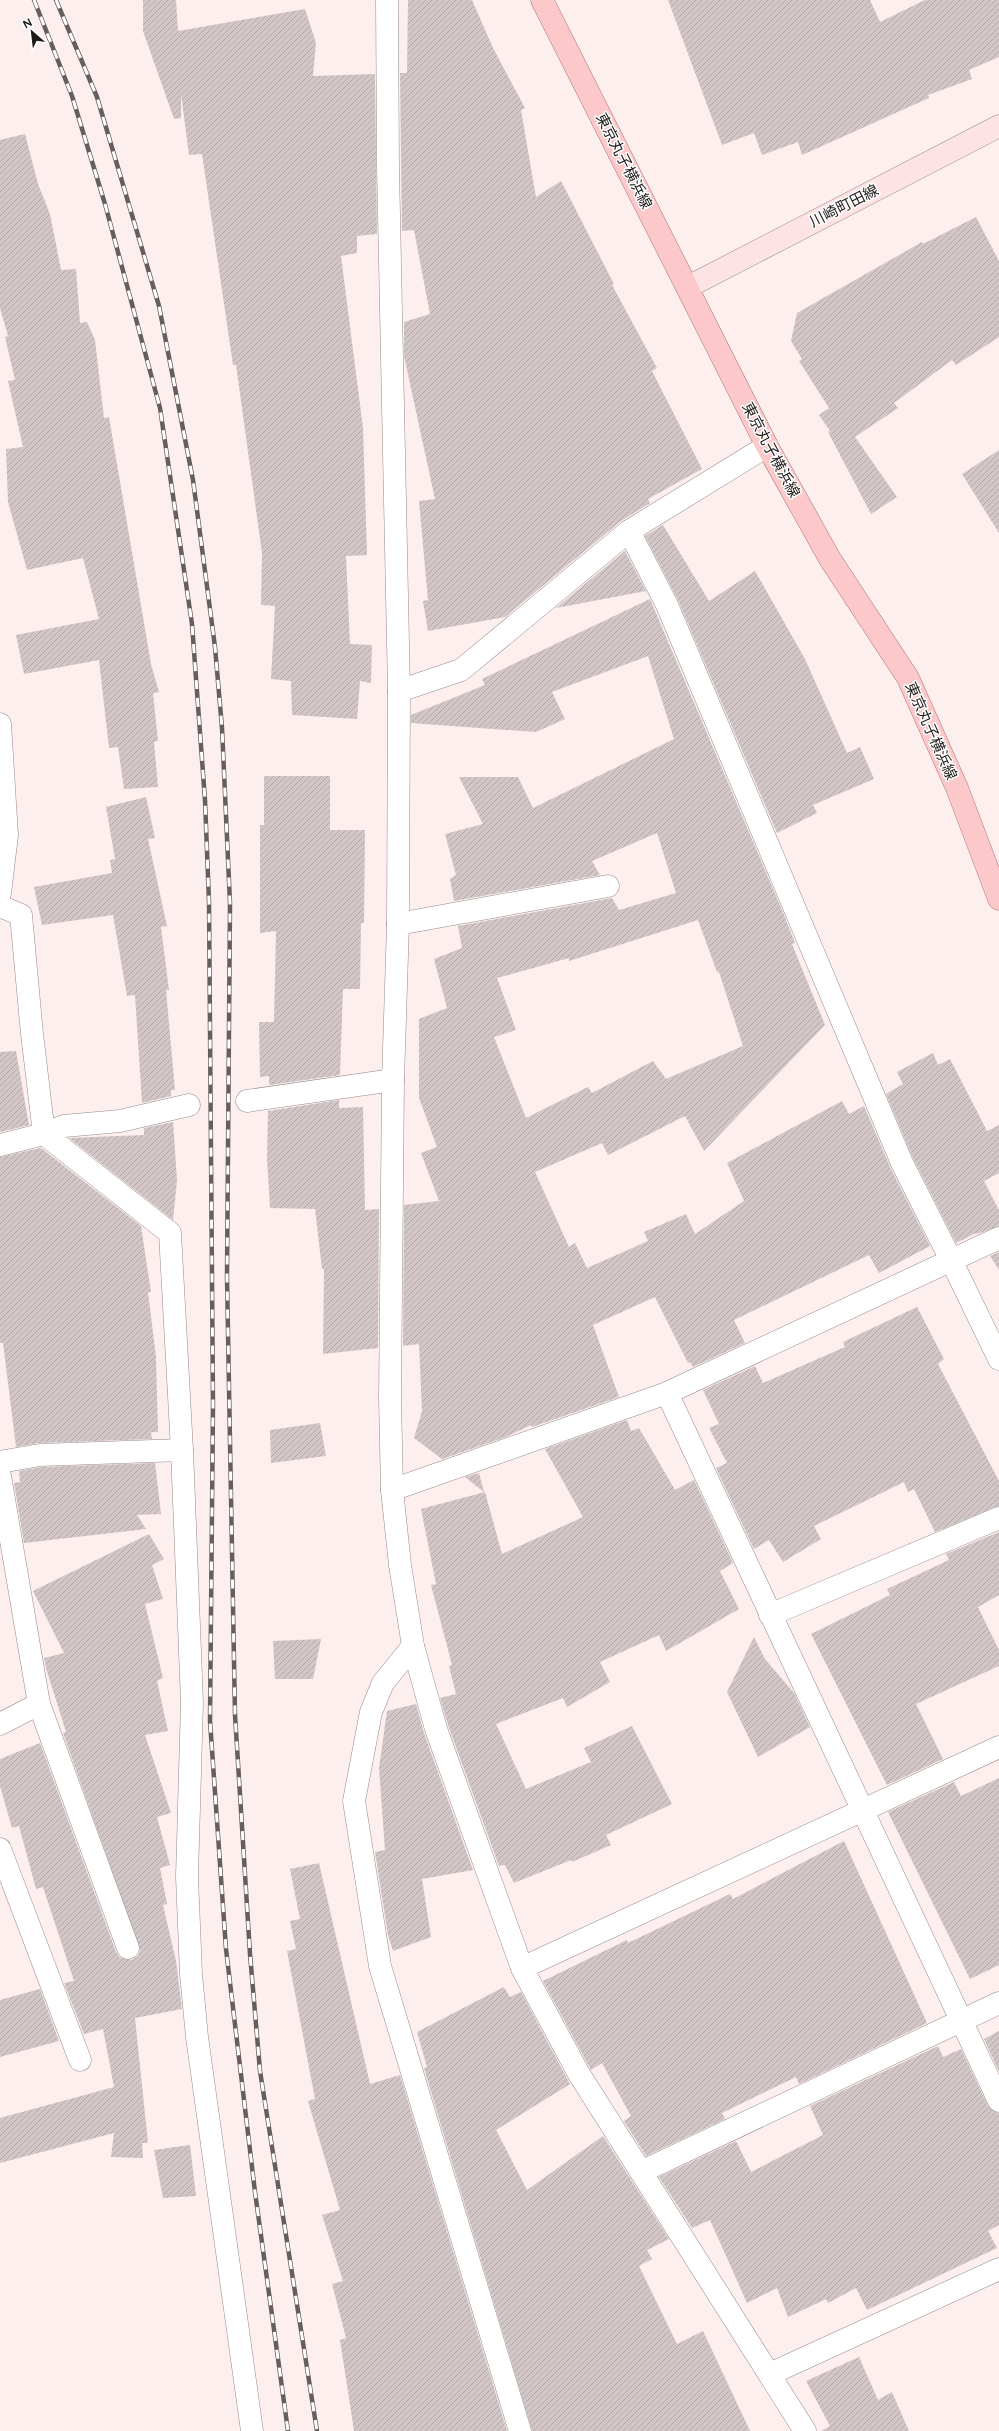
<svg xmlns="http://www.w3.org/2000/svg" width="999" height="2431" font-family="Figtree,'Noto Sans JP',sans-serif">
<defs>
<pattern id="building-hatch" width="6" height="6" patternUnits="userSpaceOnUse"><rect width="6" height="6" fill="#d3c6c6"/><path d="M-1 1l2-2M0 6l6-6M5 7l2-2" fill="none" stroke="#b5aaaa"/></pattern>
</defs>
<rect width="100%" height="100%" fill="#feefef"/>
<g fill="url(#building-hatch)" fill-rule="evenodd">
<polygon points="143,0 176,0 178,31 305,9 316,43 313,76 375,74 377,234 357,236 357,253 341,256 363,428 367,555 346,556 350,644 372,645 371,683 360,681 357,719 292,715 291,681 271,679 275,606 261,605 262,553 236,365 233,365 202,154 189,155 181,94 181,118 174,119 143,31"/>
<polygon points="408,0 472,0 493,48 525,108 521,110 536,197 561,181 614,284 612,285 657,368 652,371 702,469 648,499 650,503 621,521 505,617 428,631 423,601 428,600 419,501 435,499 404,356 404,322 430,314 414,230 402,231 400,73 407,73"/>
<polygon points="668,0 870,0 880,22 925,0 999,0 999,57 969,70 972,79 928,95 929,98 802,155 798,142 762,155 754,133 722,145"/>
<polygon points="25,134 38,184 50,214 61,270 76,269 80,323 87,322 95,340 104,418 109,417 151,664 159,692 153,693 158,741 154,742 158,787 124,789 118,747 109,748 99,660 24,674 16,635 99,619 83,558 27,570 8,502 6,449 23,447 8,381 15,380 5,337 8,336 0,308 0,140"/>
<polygon points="976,217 999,261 999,337 956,365 952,360 894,403 898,408 855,437 897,497 871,514 828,432 830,431 819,415 829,408 799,361 802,359 791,341 797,313 922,242 923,244"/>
<polygon points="999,450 999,533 962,474"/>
<polygon points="663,525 709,601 755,571 805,659 847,753 860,747 874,779 813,805 817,813 777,833 678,600 645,536"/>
<polygon points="625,551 646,591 556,608"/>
<path d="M 650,599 L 782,910 L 795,943 L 792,944 L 825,1025 L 704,1151 L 685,1116 L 608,1155 L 602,1143 L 535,1172 L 569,1247 L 575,1243 L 587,1268 L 648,1241 L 644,1232 L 686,1214 L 695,1234 L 744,1201 L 727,1163 L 842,1101 L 849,1114 L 864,1106 L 891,1169 L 930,1246 L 879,1273 L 869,1255 L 734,1320 L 745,1343 L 693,1367 L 690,1362 L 688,1363 L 655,1297 L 593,1325 L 619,1397 L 532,1427 L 531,1425 L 506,1437 L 442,1459 L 414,1438 L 422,1411 L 419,1344 L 403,1346 L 404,1205 L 439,1201 L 421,1153 L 437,1147 L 419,1098 L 419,1019 L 447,1008 L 434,959 L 462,948 L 458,926 L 612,898 L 619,910 L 676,893 L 657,833 L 592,861 L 600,875 L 454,901 L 450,879 L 456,875 L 445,834 L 483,824 L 459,777 L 518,777 L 533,808 L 674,739 L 648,656 L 552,692 L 565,719 L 536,732 L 411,723 L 411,715 L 485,685 L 482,679 ZM 698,920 L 717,972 L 719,972 L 743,1046 L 666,1079 L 653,1061 L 592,1093 L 588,1087 L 526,1118 L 494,1037 L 516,1030 L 497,978 L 569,958 L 569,961 Z"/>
<polygon points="264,776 330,776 330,830 365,830 364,923 361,923 360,989 343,989 340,1075 269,1085 269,1076 260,1077 259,1022 274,1022 276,931 260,933 260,825 264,825"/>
<polygon points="146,797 155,838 148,839 167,926 161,927 169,990 166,990 175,1090 171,1090 171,1096 142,1103 135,995 127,996 113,915 42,925 34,887 112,873 110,860 115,859 106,807"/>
<polygon points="16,1051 29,1125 0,1132 0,1052"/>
<polygon points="933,1053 938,1065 950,1059 987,1131 999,1125 999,1173 984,1181 999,1210 999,1226 977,1234 976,1233 956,1243 913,1158 886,1094 903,1084 897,1072"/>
<polygon points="339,1100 339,1108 363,1107 365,1210 379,1209 378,1348 323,1354 324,1269 322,1269 315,1209 270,1208 267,1159 268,1111"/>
<polygon points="173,1122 177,1180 173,1220 69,1138 144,1135 144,1128"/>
<polygon points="41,1148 141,1226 151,1292 148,1292 156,1357 158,1432 151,1432 152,1439 39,1443 16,1447 3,1343 0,1343 0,1157"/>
<polygon points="999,1252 999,1270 990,1256"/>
<polygon points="917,1307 944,1359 938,1364 999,1481 999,1506 935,1532 914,1489 908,1492 904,1482 814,1526 821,1539 783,1562 769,1540 754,1549 716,1468 727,1463 709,1428 719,1424 703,1390 755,1366 763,1383 845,1347 843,1342"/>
<polygon points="627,1420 631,1431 639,1428 675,1490 694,1480 733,1563 720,1571 739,1609 666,1651 659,1635 600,1662 610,1682 567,1707 563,1698 496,1724 526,1789 591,1762 584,1748 632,1726 672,1804 606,1835 611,1845 572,1862 571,1860 514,1883 505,1865 499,1866 448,1725 440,1698 456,1694 449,1666 452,1665 431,1585 436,1584 421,1509 485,1492 502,1554 583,1517 545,1449"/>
<polygon points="320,1423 326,1456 271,1463 270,1430"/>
<polygon points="155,1463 161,1514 137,1515 146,1529 24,1543 14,1483 20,1482 19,1471 41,1467"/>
<polygon points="479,1473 484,1492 465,1477"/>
<polygon points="999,1532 999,1595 978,1607 999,1650 999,1666 916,1704 943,1759 887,1785 811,1634 890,1595 887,1589 949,1560 946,1554"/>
<polygon points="149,1534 164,1559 152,1565 163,1599 145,1604 163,1678 157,1681 168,1731 145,1735 171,1813 157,1817 170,1865 160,1868 167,1904 163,1905 176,1961 182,2009 135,2018 148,2143 142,2143 143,2158 111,2157 114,2133 0,2163 0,2118 114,2087 103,2029 84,2034 64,1983 74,1981 43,1887 36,1889 19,1826 12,1828 0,1786 0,1759 40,1743 116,1952 120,1958 132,1960 138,1956 140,1950 63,1733 66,1732 46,1668 44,1658 64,1653 33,1591"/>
<polygon points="754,1637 765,1659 794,1693 810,1727 758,1757 727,1692"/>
<polygon points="321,1639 313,1679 275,1679 273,1641"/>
<polygon points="416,1704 424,1733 473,1870 422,1879 431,1937 393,1951 388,1935 375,1852 385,1850 379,1768 387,1711"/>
<polygon points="999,1778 999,1965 970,1979 888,1812 954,1782 961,1796"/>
<polygon points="844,1841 927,2023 799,2084 796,2077 722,2113 725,2119 646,2156 624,2121 631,2116 602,2063 591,2070 543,1981 627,1940 628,1943 730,1894 733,1899"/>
<polygon points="319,1863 370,2084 400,2075 507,2431 354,2431 340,2340 346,2338 332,2284 343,2281 322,2215 340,2210 308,2101 315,2099 287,1951 296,1949 290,1921 300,1919 290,1869"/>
<polygon points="504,1987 510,1997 521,1992 570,2084 496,2130 527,2190 603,2136 669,2239 647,2250 652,2259 639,2266 677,2344 703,2331 750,2431 532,2431 424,2068 427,2067 417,2032"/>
<polygon points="40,1989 59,2041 0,2057 0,2000"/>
<polygon points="999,2031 999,2072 984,2039"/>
<polygon points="938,2046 943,2057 961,2049 988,2106 992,2111 999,2113 999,2225 988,2231 997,2248 867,2310 856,2288 828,2303 826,2299 788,2317 777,2288 747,2303 710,2220 692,2228 659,2177 736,2141 751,2172 823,2135 810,2106"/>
<polygon points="190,2145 196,2196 163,2198 154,2150"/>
<polygon points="859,2357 878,2400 892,2392 909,2431 821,2431 830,2426 806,2381"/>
</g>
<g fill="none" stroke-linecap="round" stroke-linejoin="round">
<g stroke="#968a89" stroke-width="23">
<g id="service">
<polyline points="629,531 667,605 902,1163 951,1260"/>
<polyline points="399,691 461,670 629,531 767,446"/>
<polyline points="398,924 608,886"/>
<polyline points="247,1101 393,1080"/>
<polyline points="44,1134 64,1126 120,1121 189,1105"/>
<polyline points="0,1724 39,1704"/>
<polyline points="0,1849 80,2060"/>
</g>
</g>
<g stroke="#968a89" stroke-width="23">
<g id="minor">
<polyline points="0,724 7,835 0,893"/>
<polyline points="0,906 21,915 32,1034 44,1134 170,1233 182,1450"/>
<polyline points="0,1145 44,1134"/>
<polyline points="951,1260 999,1359"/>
<polyline points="667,1393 999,2101"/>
<polyline points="0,1462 40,1455 182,1450 192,1702 187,1877 191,1974 197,2037 252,2431"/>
<polyline points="0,1476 39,1704 128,1948"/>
<polyline points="392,1490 667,1393 999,1238"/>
<polyline points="770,1615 999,1518"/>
<polyline points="413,1646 383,1683 371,1712 354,1801 380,1966 520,2431"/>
<polyline points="522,1968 999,1747"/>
<polyline points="641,2172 999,2003"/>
<polyline points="770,2374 999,2269"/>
</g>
</g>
<g stroke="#968a89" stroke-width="23">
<polyline id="tertiary" points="387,0 388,167 399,691 398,924 393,1080 390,1398 392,1490 400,1565 413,1646 436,1729 522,1968 579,2074 805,2431"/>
</g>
<g stroke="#968a89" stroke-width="23">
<polyline id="secondary" points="688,287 999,126"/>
</g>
<g stroke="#ad7374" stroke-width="23">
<polyline id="primary" points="542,0 767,446 830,559 908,678 957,788 999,899"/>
</g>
<use href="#service" stroke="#fff" stroke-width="22"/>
<use href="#minor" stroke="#fff" stroke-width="22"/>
<use href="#tertiary" stroke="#fff" stroke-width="22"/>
<use href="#secondary" stroke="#fee3e4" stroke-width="22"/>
<use href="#primary" stroke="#fcc8c9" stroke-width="22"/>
<g stroke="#665e5e" stroke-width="4.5">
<g id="rail">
<polyline points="34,0 72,96 105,204 160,408 192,624 205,800 209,902 213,1404 210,1721 226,1949 255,2192 288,2431"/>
<polyline points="56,0 97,97 159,306 193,480 215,647 222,728 230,903 227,1277 235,1715 250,1954 260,2071 317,2431"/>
</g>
</g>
<use href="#rail" stroke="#fff" stroke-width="3" stroke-dasharray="9" stroke-linecap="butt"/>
</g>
<g text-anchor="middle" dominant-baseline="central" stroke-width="3" stroke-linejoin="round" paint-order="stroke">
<g font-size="15" fill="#1f1a1a" stroke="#fff">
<text transform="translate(624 161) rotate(63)">東京丸子横浜線</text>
<text transform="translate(844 206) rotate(-27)">川崎町田線</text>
<text transform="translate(771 450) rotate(62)">東京丸子横浜線</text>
<text transform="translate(931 731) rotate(66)">東京丸子横浜線</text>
</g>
</g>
<g transform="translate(32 32) rotate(332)" stroke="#ffffff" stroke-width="3" paint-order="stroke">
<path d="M0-3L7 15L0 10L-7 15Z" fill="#1f1a1a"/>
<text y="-6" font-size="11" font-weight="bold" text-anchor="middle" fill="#1f1a1a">N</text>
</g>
</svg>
